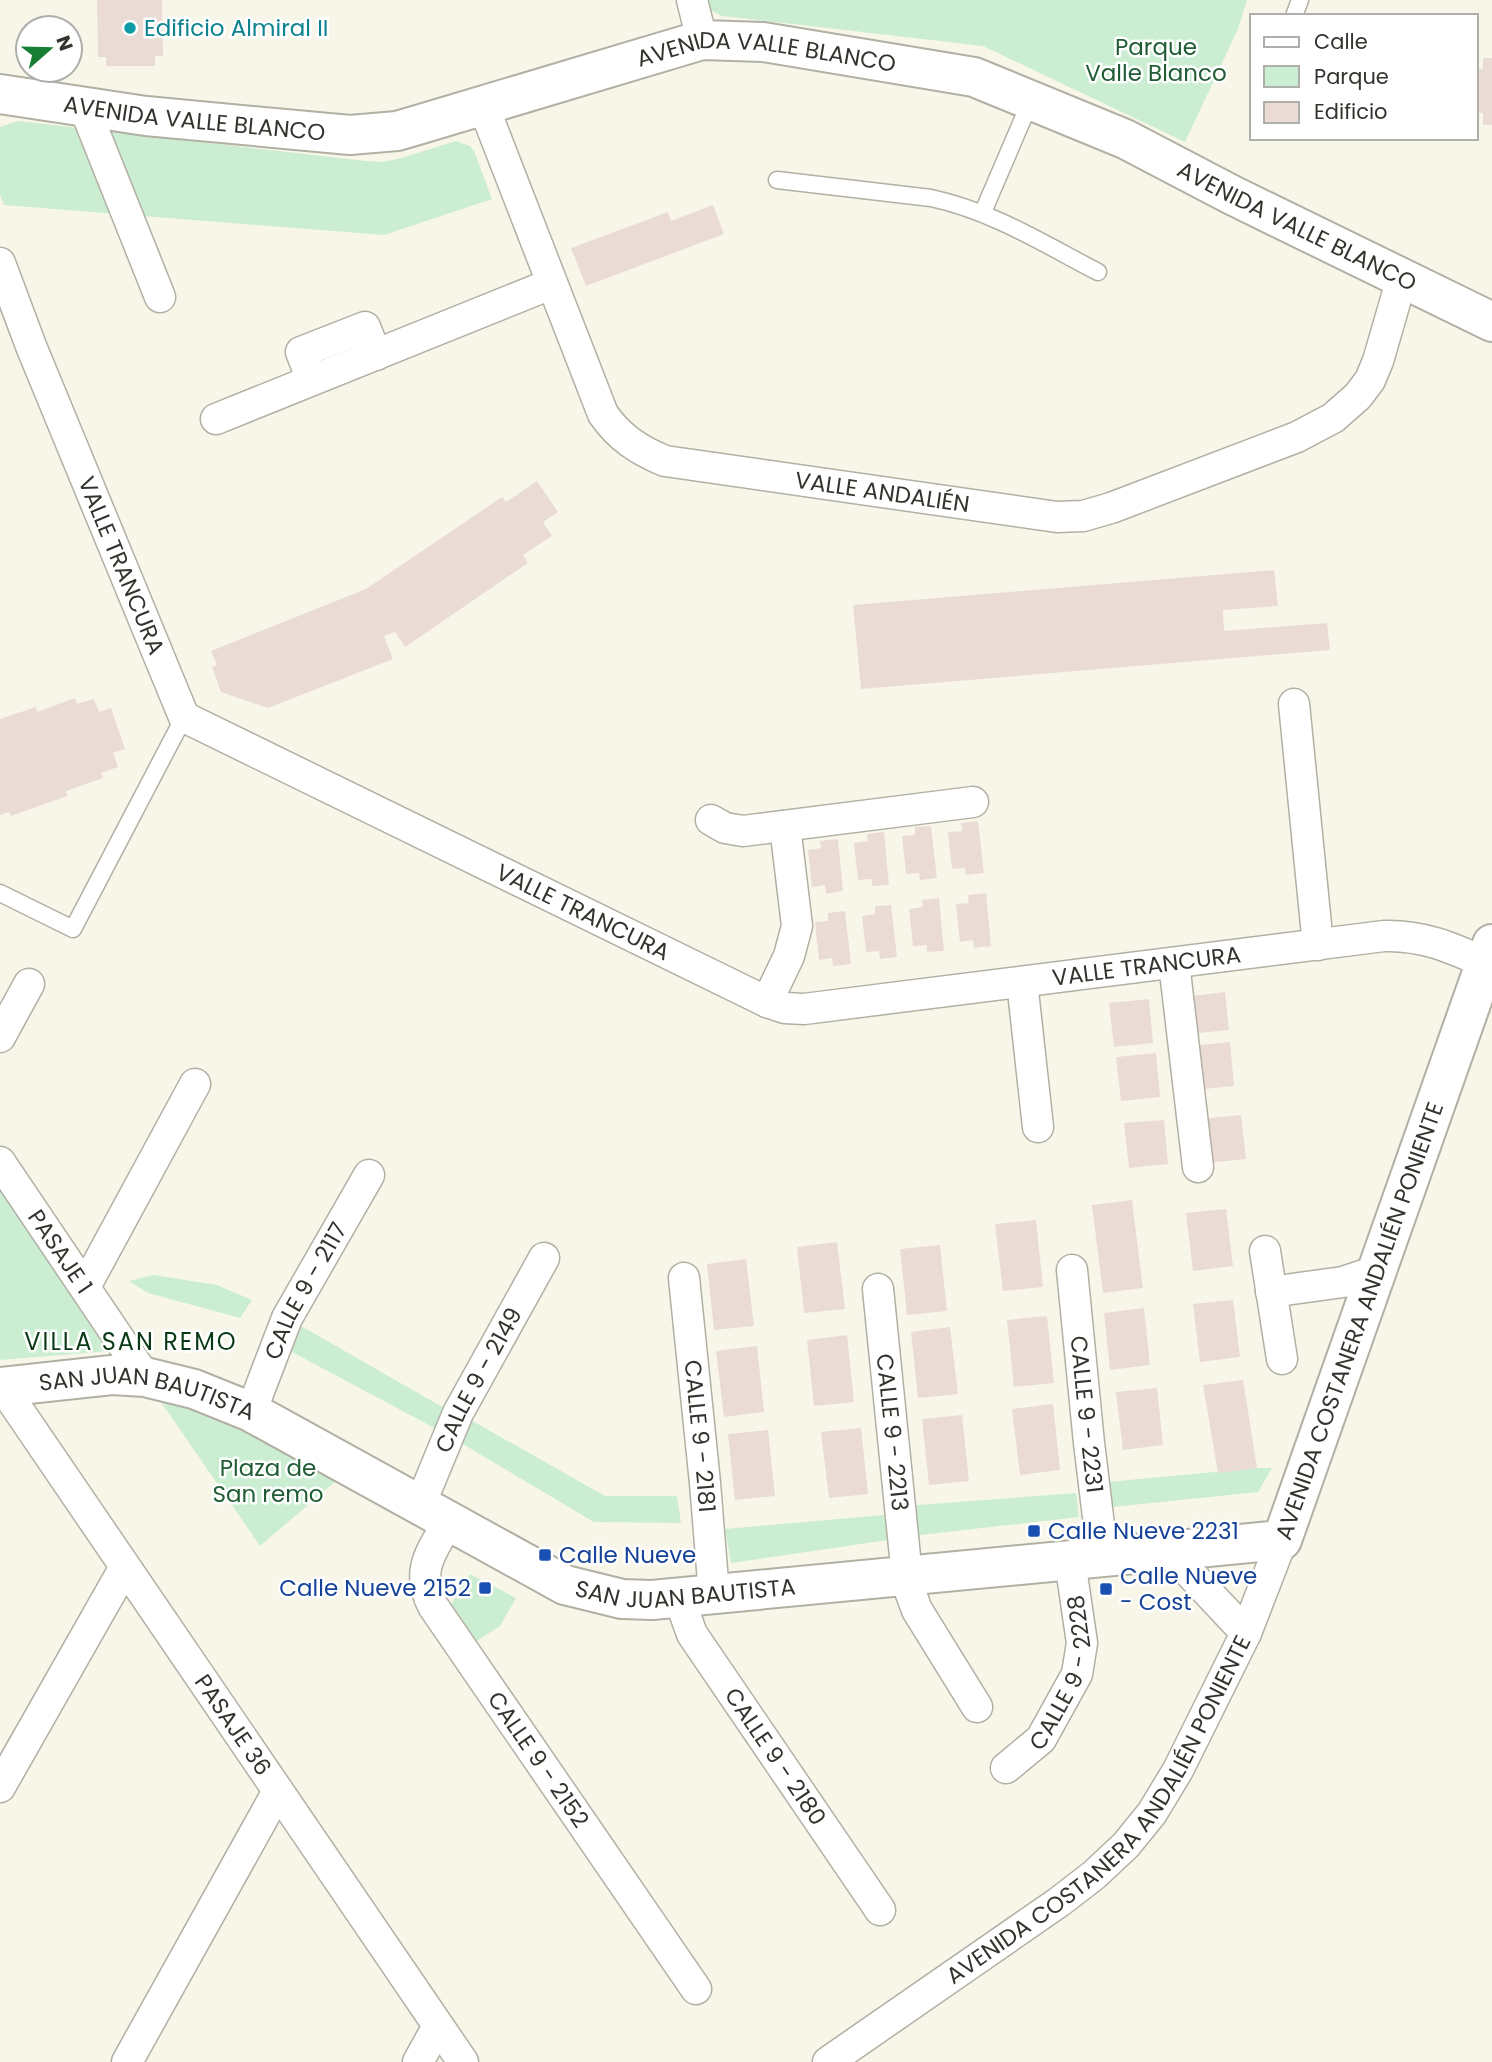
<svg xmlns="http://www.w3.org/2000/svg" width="1492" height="2062" font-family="Poppins,sans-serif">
<rect width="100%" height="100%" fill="#f8f6e9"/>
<g fill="#cbeed2">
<polygon points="702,0 1247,0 1238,29 1185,142 983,46 722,16 710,10"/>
<polygon points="18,121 366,161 382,162 398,159 456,141 470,146 474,151 492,199 384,235 4,205 0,195 0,127"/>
<polygon points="0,1176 110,1351 0,1360"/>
<polygon points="154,1275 217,1285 252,1300 240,1318 148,1293 129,1281"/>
<polygon points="287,1318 451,1412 442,1432 277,1344"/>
<polygon points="148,1383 343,1475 260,1546"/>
<polygon points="462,1415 605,1496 677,1496 681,1523 594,1522 451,1437"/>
<polygon points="1257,1468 1272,1468 1258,1492 1113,1507 1107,1482"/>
<polygon points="1076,1493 1079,1517 911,1536 905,1506"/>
<polygon points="884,1515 888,1540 731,1563 725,1529"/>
<polygon points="470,1574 516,1598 500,1626 475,1642 450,1606"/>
</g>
<g fill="#eadcd5">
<polygon points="97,0 162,0 163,56 155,56 155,66 106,66 106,57 98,57"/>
<polygon points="1483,58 1492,58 1492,125 1483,125 1483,113 1476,113 1476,69 1483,69"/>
<polygon points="713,205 724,234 586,286 571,248 668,212 671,221"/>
<polygon points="537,481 558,512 543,522 552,536 523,555 528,563 405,647 395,632 384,636 393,659 268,708 221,692 212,667 217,665 211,651 366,589 502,497 506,502"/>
<polygon points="1274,570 1278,606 1223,610 1224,631 1327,623 1330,650 861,689 853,605"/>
<polygon points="75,698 77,704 94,699 99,712 111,708 125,749 113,753 118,767 101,773 103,778 66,791 67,796 11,816 9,812 0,815 0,719 36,707 37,712"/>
<polygon points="978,821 984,873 966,875 965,868 952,869 948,832 962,831 961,823"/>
<polygon points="931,826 937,878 920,880 919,873 906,874 902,836 915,835 915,827"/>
<polygon points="884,832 889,885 872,886 872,879 858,880 854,843 868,841 867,834"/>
<polygon points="838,839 843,891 826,894 825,885 812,887 808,850 821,848 820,841"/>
<polygon points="986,893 991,946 974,948 973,940 960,942 956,904 969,903 968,895"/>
<polygon points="939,898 944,951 927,952 927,945 913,946 909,909 923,907 922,900"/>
<polygon points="891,905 897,957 880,959 879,951 866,952 862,916 875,914 875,906"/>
<polygon points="845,911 851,964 833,966 832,958 819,960 815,922 828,921 828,913"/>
<polygon points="1225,992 1229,1030 1188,1034 1184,997"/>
<polygon points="1149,999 1153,1043 1114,1047 1109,1003"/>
<polygon points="1230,1042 1234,1086 1194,1090 1190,1046"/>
<polygon points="1156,1053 1160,1097 1121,1101 1116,1057"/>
<polygon points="1241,1115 1246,1159 1206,1163 1201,1119"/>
<polygon points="1164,1120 1168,1164 1129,1168 1124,1123"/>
<polygon points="1132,1200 1143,1288 1103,1293 1092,1205"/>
<polygon points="1226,1209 1233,1266 1193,1271 1186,1213"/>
<polygon points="1036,1220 1043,1287 1003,1291 995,1224"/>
<polygon points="837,1242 845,1309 804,1313 797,1247"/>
<polygon points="940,1245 947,1311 907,1315 900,1249"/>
<polygon points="746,1259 754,1326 714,1330 707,1264"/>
<polygon points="1233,1300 1240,1357 1200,1362 1193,1304"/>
<polygon points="1144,1308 1150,1365 1110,1370 1104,1313"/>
<polygon points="1047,1316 1054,1383 1014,1387 1007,1320"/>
<polygon points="950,1327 958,1394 918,1398 911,1332"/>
<polygon points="847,1335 854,1402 814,1406 807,1340"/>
<polygon points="757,1346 764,1412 724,1417 716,1351"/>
<polygon points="1243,1380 1257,1468 1218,1473 1203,1385"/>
<polygon points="1157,1388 1163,1445 1123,1450 1116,1392"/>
<polygon points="1053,1404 1060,1470 1020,1475 1012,1409"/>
<polygon points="962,1415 969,1481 929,1485 922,1419"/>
<polygon points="861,1428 868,1494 829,1498 821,1432"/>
<polygon points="768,1430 775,1496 735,1500 728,1434"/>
</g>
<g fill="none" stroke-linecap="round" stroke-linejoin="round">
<g stroke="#b2afa3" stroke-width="19">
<g id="lane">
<polyline points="1294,16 1300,0"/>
<path d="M 777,180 L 931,198 C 992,211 1044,244 1098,272"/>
<polyline points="983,212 1031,100"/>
<polyline points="0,893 73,929 184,717"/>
</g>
</g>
<g stroke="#b2afa3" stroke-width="33">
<g id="street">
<polyline points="692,0 702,40"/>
<path id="s1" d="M 483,105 L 603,414 C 619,437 638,450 665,461 L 1057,517 L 1083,516 L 1111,508 L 1297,437 L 1333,418 L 1358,396 L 1370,380 L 1378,361 L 1402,278"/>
<polyline points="85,109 160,297"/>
<path id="s2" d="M 0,263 L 31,346 L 184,717 L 767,1002 L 785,1008 L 804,1009 L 1384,936 C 1422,935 1451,947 1485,963"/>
<polyline points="312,380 301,352 365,327 376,355"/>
<polyline points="216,419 551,284"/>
<polyline points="1294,704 1318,945"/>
<polyline points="711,820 725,828 743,831 973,802"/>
<polyline points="1174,963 1198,1167"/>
<polyline points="1022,982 1038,1127"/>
<polyline points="767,1002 789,956 797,926 785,826"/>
<polyline points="0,1037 29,984"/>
<path id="s3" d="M 0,1162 L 145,1377"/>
<polyline points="1265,1251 1282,1359"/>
<path id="s4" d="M 1072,1270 L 1089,1443 L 1103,1558"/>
<path id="s5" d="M 684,1278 L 705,1483 L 714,1594"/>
<polyline points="85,1287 195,1084"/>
<path id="s6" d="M 878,1289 L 908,1586 L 917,1610 L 977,1707"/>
<polyline points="1271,1292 1343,1282 1376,1271"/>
<path id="s7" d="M 2,1386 L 463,2062"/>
<path id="s8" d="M 251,1412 L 287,1318 L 369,1175"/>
<path id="s9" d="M 420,1505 L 458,1413 L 544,1258"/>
<path id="s10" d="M 449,1521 C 431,1552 415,1571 433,1606 L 696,1989"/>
<polyline points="1170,1552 1246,1633"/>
<path id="s11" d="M 681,1597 L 683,1609 L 692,1634 L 880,1910"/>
<path id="s12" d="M 1006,1768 L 1041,1739 L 1077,1674 L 1082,1643 L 1070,1561"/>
<polyline points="0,1787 125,1567"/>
<polyline points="127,2062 278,1791"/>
<polyline points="418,2062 438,2026"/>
<path id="s13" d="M 828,2062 L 1059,1902 L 1094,1875 L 1126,1845 L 1152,1813 L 1178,1770 L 1246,1633 L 1282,1540"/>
</g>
</g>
<g stroke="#b2afa3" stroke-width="42">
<g id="secondary">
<path id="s14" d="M 0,94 L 146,116 L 350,135 L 397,131 L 421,124 L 702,40 L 763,42 L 974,77 L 1125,139 L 1232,195 L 1492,322"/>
<path id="s15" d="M 0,1387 L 112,1375 L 145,1377 L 194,1389 L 251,1412 L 565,1585 L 622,1599 L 652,1600 L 1282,1540 L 1492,944"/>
</g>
</g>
<use href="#lane" stroke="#fff" stroke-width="16"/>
<use href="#street" stroke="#fff" stroke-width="30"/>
<use href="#secondary" stroke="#fff" stroke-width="38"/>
</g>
<circle fill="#0f9aa8" stroke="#fff" stroke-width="2.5" cx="130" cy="28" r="7"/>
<g fill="#1a4fb4" stroke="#fff" stroke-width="2.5">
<rect x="1027" y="1524" width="14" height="14" rx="3.5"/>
<rect x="538" y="1548" width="14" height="14" rx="3.5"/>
<rect x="478" y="1581" width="14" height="14" rx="3.5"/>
<rect x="1099" y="1582" width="14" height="14" rx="3.5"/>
</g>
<g text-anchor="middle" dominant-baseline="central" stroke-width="5" stroke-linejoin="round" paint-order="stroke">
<g font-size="23" fill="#0d838f" stroke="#fff" text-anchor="start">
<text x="144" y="28">Edificio Almiral II</text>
</g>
<g font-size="23" fill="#205c34" stroke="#fff">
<text x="1156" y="47">Parque<tspan x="1156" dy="26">Valle Blanco</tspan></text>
<text x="268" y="1468">Plaza de<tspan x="268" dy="26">San remo</tspan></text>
</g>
<g font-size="23" fill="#34342e" stroke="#fff">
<text stroke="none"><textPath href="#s14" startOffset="782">AVENIDA VALLE BLANCO</textPath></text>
<text stroke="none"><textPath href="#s14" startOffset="196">AVENIDA VALLE BLANCO</textPath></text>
<text stroke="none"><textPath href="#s14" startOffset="1349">AVENIDA VALLE BLANCO</textPath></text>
<text stroke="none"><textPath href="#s1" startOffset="630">VALLE ANDALIÉN</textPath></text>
<text stroke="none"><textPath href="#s2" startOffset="326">VALLE TRANCURA</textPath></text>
<text stroke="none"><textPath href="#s2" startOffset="934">VALLE TRANCURA</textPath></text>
<text stroke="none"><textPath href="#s2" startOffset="1522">VALLE TRANCURA</textPath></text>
<text stroke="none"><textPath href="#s3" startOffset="108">PASAJE 1</textPath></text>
<text stroke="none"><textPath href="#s8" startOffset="133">CALLE 9 - 2117</textPath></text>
<text stroke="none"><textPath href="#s15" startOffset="1570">AVENIDA COSTANERA ANDALIÉN PONIENTE</textPath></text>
<text stroke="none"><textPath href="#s9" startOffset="138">CALLE 9 - 2149</textPath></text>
<text stroke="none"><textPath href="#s15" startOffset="150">SAN JUAN BAUTISTA</textPath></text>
<text stroke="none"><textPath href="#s4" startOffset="145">CALLE 9 - 2231</textPath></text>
<text stroke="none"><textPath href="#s6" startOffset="144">CALLE 9 - 2213</textPath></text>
<text stroke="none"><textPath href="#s5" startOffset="159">CALLE 9 - 2181</textPath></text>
<text stroke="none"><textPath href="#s15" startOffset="738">SAN JUAN BAUTISTA</textPath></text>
<text stroke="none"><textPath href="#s12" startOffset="117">CALLE 9 - 2228</textPath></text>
<text stroke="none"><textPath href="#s7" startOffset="410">PASAJE 36</textPath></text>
<text stroke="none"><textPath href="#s11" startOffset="187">CALLE 9 - 2180</textPath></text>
<text stroke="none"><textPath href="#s10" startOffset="278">CALLE 9 - 2152</textPath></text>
<text stroke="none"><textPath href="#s13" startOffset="378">AVENIDA COSTANERA ANDALIÉN PONIENTE</textPath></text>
</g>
<g font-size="23" fill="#164399" stroke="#fff" text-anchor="start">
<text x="1048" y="1531">Calle Nueve 2231</text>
<text x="559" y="1555">Calle Nueve</text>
<text x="1120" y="1576">Calle Nueve<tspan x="1120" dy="26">- Cost</tspan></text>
<text x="471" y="1588" text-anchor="end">Calle Nueve 2152</text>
</g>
<g font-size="24" letter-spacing="2" fill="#093915" stroke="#fff">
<text x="131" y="1341">VILLA SAN REMO</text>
</g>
</g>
<rect x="1250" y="14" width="228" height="126" fill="#ffffff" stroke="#aeaeab" stroke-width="2"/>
<rect x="1264" y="37" width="35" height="10" fill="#ffffff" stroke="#aeaeab" stroke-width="2"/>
<text x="1314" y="49" font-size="21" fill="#34342e">Calle</text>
<rect x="1264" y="66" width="35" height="21" fill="#cbeed2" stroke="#aeaeab" stroke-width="2"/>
<text x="1314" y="84" font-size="21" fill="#34342e">Parque</text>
<rect x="1264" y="102" width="35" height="21" fill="#eadcd5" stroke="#aeaeab" stroke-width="2"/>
<text x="1314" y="119" font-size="21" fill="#34342e">Edificio</text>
<g transform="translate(49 49) rotate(70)"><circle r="33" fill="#ffffff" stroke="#aeaeab" stroke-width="2"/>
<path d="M0-5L12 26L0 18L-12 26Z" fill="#157e33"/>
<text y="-10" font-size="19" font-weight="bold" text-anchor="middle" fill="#34342e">N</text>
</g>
</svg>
